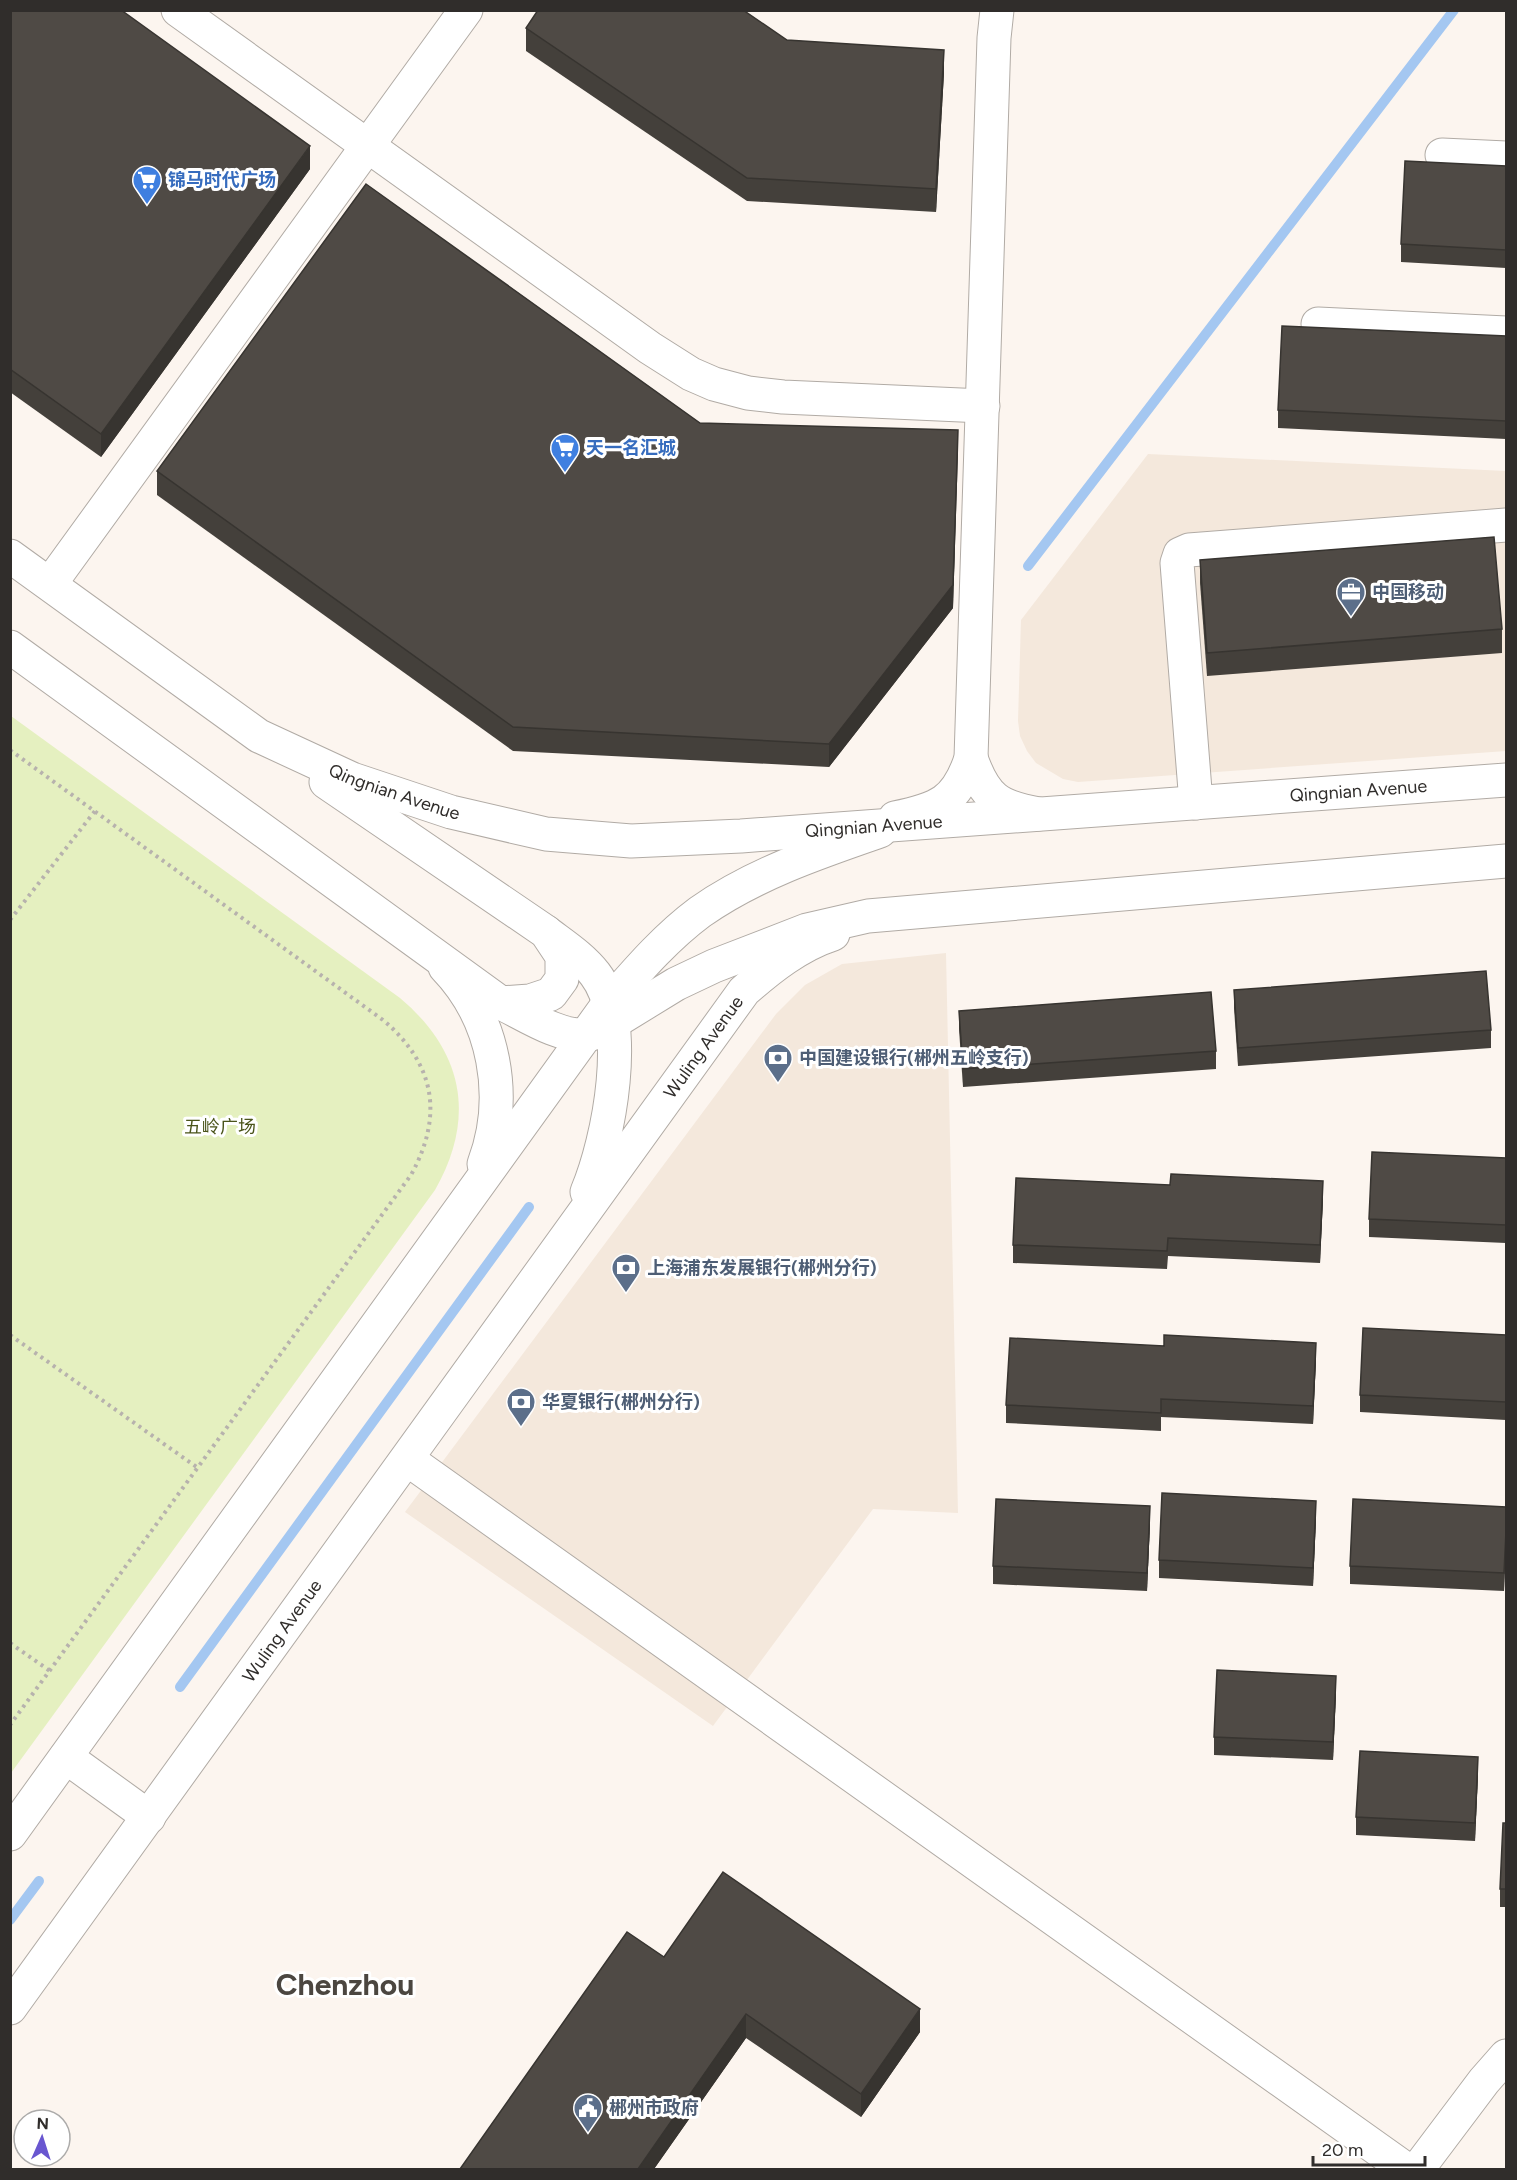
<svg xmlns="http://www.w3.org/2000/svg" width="1517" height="2180" font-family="Figtree,'Noto Sans SC',sans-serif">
<rect width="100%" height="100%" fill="#fcf5ef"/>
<g fill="#f4e8dc">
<polygon points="1148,454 1506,471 1506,751 1078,782 1063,779 1036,763 1027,751 1020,736 1018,721 1021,620"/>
<polygon points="946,953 958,1513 873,1509 713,1726 405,1512 776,1014 805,985 842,964"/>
</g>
<path fill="#e5f0c0" d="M 11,716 L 400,998 C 464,1052 476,1118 435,1190 L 11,1773 Z"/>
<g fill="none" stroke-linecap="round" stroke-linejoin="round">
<g stroke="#a4c7f1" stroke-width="10">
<polyline points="1028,566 1454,10"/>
<polyline points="180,1687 529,1207"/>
<polyline points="10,1920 39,1881"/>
</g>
<g stroke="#b1aba5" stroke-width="35">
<g id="minor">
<polyline points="178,10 650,348 691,374 714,384 748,393 783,397 983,406"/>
<polyline points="1442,155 1506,158"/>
<polyline points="1318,324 1506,333"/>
<polyline points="50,584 466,10"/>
<path d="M 971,758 C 985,798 998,807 1039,814"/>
<polyline points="1196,803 1177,563 1180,554 1189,550 1506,525"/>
<path d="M 895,818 C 938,809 957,802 971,758 L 994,38 L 997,10"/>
<polyline points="407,1459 1407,2170"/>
<polyline points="1417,2170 1484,2081 1506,2056"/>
</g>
</g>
<g stroke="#b1aba5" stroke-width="35">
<g id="major">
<path d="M 546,932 C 563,945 582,957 595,974 C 632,1022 609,1140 587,1192"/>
<path d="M 445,967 C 495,1019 509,1097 484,1164"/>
<polyline points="66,1757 149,1817"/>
<path d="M 10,1834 L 609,1003 C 637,971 665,938 700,912 C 754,874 819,852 880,831"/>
<path id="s1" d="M 10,2008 L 744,991 C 770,968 799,945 833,934"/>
</g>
</g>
<g stroke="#b1aba5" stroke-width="35">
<g id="highway">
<path id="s2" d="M 10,556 L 259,736 L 352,779 L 451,812 L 546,834 L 631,841 L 741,836 L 1506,780"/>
<path d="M 10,647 L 501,1003 C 524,1014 560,1038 587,1035 C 591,1035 596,1032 601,1030 L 676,984 L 714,966 L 807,930 L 868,916 L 1506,861"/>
<polyline points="326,782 546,932 562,956 562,979 551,994 530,1001 501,1003"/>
</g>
</g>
<g stroke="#b7b2ad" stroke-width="4" stroke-dasharray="3 4.5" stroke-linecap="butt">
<path d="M 10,750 L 383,1020 C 435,1064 444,1115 411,1175 L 10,1725"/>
<polyline points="10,920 95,811"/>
<polyline points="10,1335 198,1468"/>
<polyline points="10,1643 50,1671"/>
</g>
<use href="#minor" stroke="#fff" stroke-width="33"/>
<use href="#major" stroke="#fff" stroke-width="33"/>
<use href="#highway" stroke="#fff" stroke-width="33"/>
</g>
<g fill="#44403b">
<polygon points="10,10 310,169 101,457 10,392"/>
<polygon points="526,28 787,40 944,73 936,212 747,201 526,51"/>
<polygon points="1506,166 1506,268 1401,262 1401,244"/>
<polygon points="1506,336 1506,439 1278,428 1278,410"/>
<polygon points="700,423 958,453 953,608 829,767 513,751 157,495 157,471"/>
<polygon points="1200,560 1502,629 1502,653 1207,676 1200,583"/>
<polygon points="1234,990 1491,1030 1491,1048 1238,1066 1234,1008"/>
<polygon points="959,1011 1216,1051 1216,1069 963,1087 959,1029"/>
<polygon points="1506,1158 1506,1243 1369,1237 1369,1219"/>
<polygon points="1323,1199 1320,1263 1168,1256 1167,1269 1013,1263 1013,1245"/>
<polygon points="1506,1335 1506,1420 1360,1412 1360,1395"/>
<polygon points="1164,1346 1316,1360 1313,1424 1161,1417 1161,1431 1006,1423 1006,1405"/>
<polygon points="1506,1507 1504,1591 1350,1584 1350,1566"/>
<polygon points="1316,1519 1313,1586 1159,1578 1159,1560"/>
<polygon points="1150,1524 1147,1591 993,1584 993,1566"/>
<polygon points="1336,1694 1333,1760 1214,1755 1214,1737"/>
<polygon points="1478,1775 1475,1841 1356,1835 1356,1817"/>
<polygon points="1506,1823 1506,1907 1500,1907 1500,1889"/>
<polygon points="664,1957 920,2032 861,2117 746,2038 654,2169 460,2169"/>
</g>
<g fill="#373430">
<polygon points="944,50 944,73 936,212 936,189"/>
<polygon points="310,146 310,169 101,457 101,434"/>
<polygon points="958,430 953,608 829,767 829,744"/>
<polygon points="1323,1181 1323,1199 1320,1263 1320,1245"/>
<polygon points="1316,1343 1316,1360 1313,1424 1313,1406"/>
<polygon points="1316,1501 1316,1519 1313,1586 1313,1568"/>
<polygon points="1150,1506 1150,1524 1147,1591 1147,1573"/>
<polygon points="1506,1531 1506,1549 1504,1591 1504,1573"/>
<polygon points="1336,1676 1336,1694 1333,1760 1333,1742"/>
<polygon points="1478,1757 1478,1775 1475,1841 1475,1823"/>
<polygon points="920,2009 920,2032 861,2117 861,2094"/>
<polygon points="746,2014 746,2038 654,2169 638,2169"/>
</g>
<g fill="#4f4a45" stroke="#373430" stroke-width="1.5">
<polygon points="10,10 121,10 310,146 101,434 10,369"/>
<polygon points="538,10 743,10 787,40 944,50 936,189 747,178 526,28"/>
<polygon points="1405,161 1506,166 1506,250 1401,244"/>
<polygon points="366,184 700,423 958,430 953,585 829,744 513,727 157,471"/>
<polygon points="1282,326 1506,336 1506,421 1278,410"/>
<polygon points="1494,537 1502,629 1207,653 1200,560"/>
<polygon points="1486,971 1491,1030 1238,1048 1234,990"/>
<polygon points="1211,992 1216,1051 963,1069 959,1011"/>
<polygon points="1372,1152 1506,1158 1506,1225 1369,1219"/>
<polygon points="1171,1174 1323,1181 1320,1245 1168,1238 1167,1251 1013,1245 1016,1178 1170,1185"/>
<polygon points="1363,1328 1506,1335 1506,1402 1360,1395"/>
<polygon points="1164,1335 1316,1343 1313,1406 1161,1399 1161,1413 1006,1405 1010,1338 1164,1346"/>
<polygon points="1162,1493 1316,1501 1313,1568 1159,1560"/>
<polygon points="996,1499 1150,1506 1147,1573 993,1566"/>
<polygon points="1353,1499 1506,1507 1506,1531 1504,1573 1350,1566"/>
<polygon points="1217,1670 1336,1676 1333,1742 1214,1737"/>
<polygon points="1360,1751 1478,1757 1475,1823 1356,1817"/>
<polygon points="1503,1823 1506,1823 1506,1889 1500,1889"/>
<polygon points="723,1872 920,2009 861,2094 746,2014 638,2169 460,2169 627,1932 664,1957"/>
</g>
<defs>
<g id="supermarket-pin" transform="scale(1.5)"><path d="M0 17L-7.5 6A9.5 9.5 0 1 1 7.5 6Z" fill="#3f7fe0" stroke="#fff"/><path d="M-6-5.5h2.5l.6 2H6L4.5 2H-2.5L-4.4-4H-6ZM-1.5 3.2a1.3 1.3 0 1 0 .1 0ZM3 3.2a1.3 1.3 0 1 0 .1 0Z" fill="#fff"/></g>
<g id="office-pin" transform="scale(1.5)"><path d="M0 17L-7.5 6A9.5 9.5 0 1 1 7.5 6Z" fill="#5c6f8a" stroke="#fff"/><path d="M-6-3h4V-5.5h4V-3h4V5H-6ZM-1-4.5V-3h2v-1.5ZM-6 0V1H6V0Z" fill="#fff"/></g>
<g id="bank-pin" transform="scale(1.5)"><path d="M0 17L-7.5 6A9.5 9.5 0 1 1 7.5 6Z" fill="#5c6f8a" stroke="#fff"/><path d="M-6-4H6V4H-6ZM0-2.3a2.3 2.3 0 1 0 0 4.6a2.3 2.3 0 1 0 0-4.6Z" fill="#fff"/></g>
<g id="civic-pin" transform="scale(1.5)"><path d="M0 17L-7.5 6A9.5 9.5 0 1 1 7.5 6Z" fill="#5c6f8a" stroke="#fff"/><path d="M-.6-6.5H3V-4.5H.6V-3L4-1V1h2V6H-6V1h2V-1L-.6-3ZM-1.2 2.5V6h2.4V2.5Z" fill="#fff"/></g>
</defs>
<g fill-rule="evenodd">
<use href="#supermarket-pin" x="147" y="180"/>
<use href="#supermarket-pin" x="565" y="448"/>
<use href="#office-pin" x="1351" y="592"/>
<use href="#bank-pin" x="778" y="1058"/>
<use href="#bank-pin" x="626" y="1268"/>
<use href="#bank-pin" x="521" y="1402"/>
<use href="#civic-pin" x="588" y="2108"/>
</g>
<g text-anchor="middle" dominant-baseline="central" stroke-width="6" stroke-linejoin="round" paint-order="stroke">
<g font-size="18" font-weight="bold" fill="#366cbe" stroke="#fff" text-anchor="start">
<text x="168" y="180">锦马时代广场</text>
<text x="586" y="448">天一名汇城</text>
</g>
<g font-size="18" font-weight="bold" fill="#4e5e75" stroke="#fff" text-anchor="start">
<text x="1372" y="592">中国移动</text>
<text x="799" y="1058">中国建设银行(郴州五岭支行)</text>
<text x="647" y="1268">上海浦东发展银行(郴州分行)</text>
<text x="542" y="1402">华夏银行(郴州分行)</text>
<text x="609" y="2108">郴州市政府</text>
</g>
<g font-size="18" fill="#302d2b" stroke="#fff">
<text stroke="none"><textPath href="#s2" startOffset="454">Qingnian Avenue</textPath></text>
<text stroke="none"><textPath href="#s2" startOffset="1426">Qingnian Avenue</textPath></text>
<text stroke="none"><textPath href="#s2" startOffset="940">Qingnian Avenue</textPath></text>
<text stroke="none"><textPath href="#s1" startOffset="1185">Wuling Avenue</textPath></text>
<text stroke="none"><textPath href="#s1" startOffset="465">Wuling Avenue</textPath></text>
</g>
<g font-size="18" fill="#4a541a" stroke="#fff">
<text x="220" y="1127">五岭广场</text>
</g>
<g font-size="30" font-weight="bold" fill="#4b4640" stroke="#fff">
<text x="345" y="1984">Chenzhou</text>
</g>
</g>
<rect width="1517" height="2180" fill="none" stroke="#302d2b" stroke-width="24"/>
<g transform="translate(42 2138) rotate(3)"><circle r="28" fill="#ffffff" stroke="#acabaa" stroke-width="1.5"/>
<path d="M0-4.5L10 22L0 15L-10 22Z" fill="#6956d0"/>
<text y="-9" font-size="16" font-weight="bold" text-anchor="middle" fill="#302d2b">N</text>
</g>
<path d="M1313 2156v9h112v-9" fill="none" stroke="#302d2b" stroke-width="3"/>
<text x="1322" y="2156" font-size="18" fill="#302d2b" stroke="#ffffff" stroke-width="4.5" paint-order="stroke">20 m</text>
</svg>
